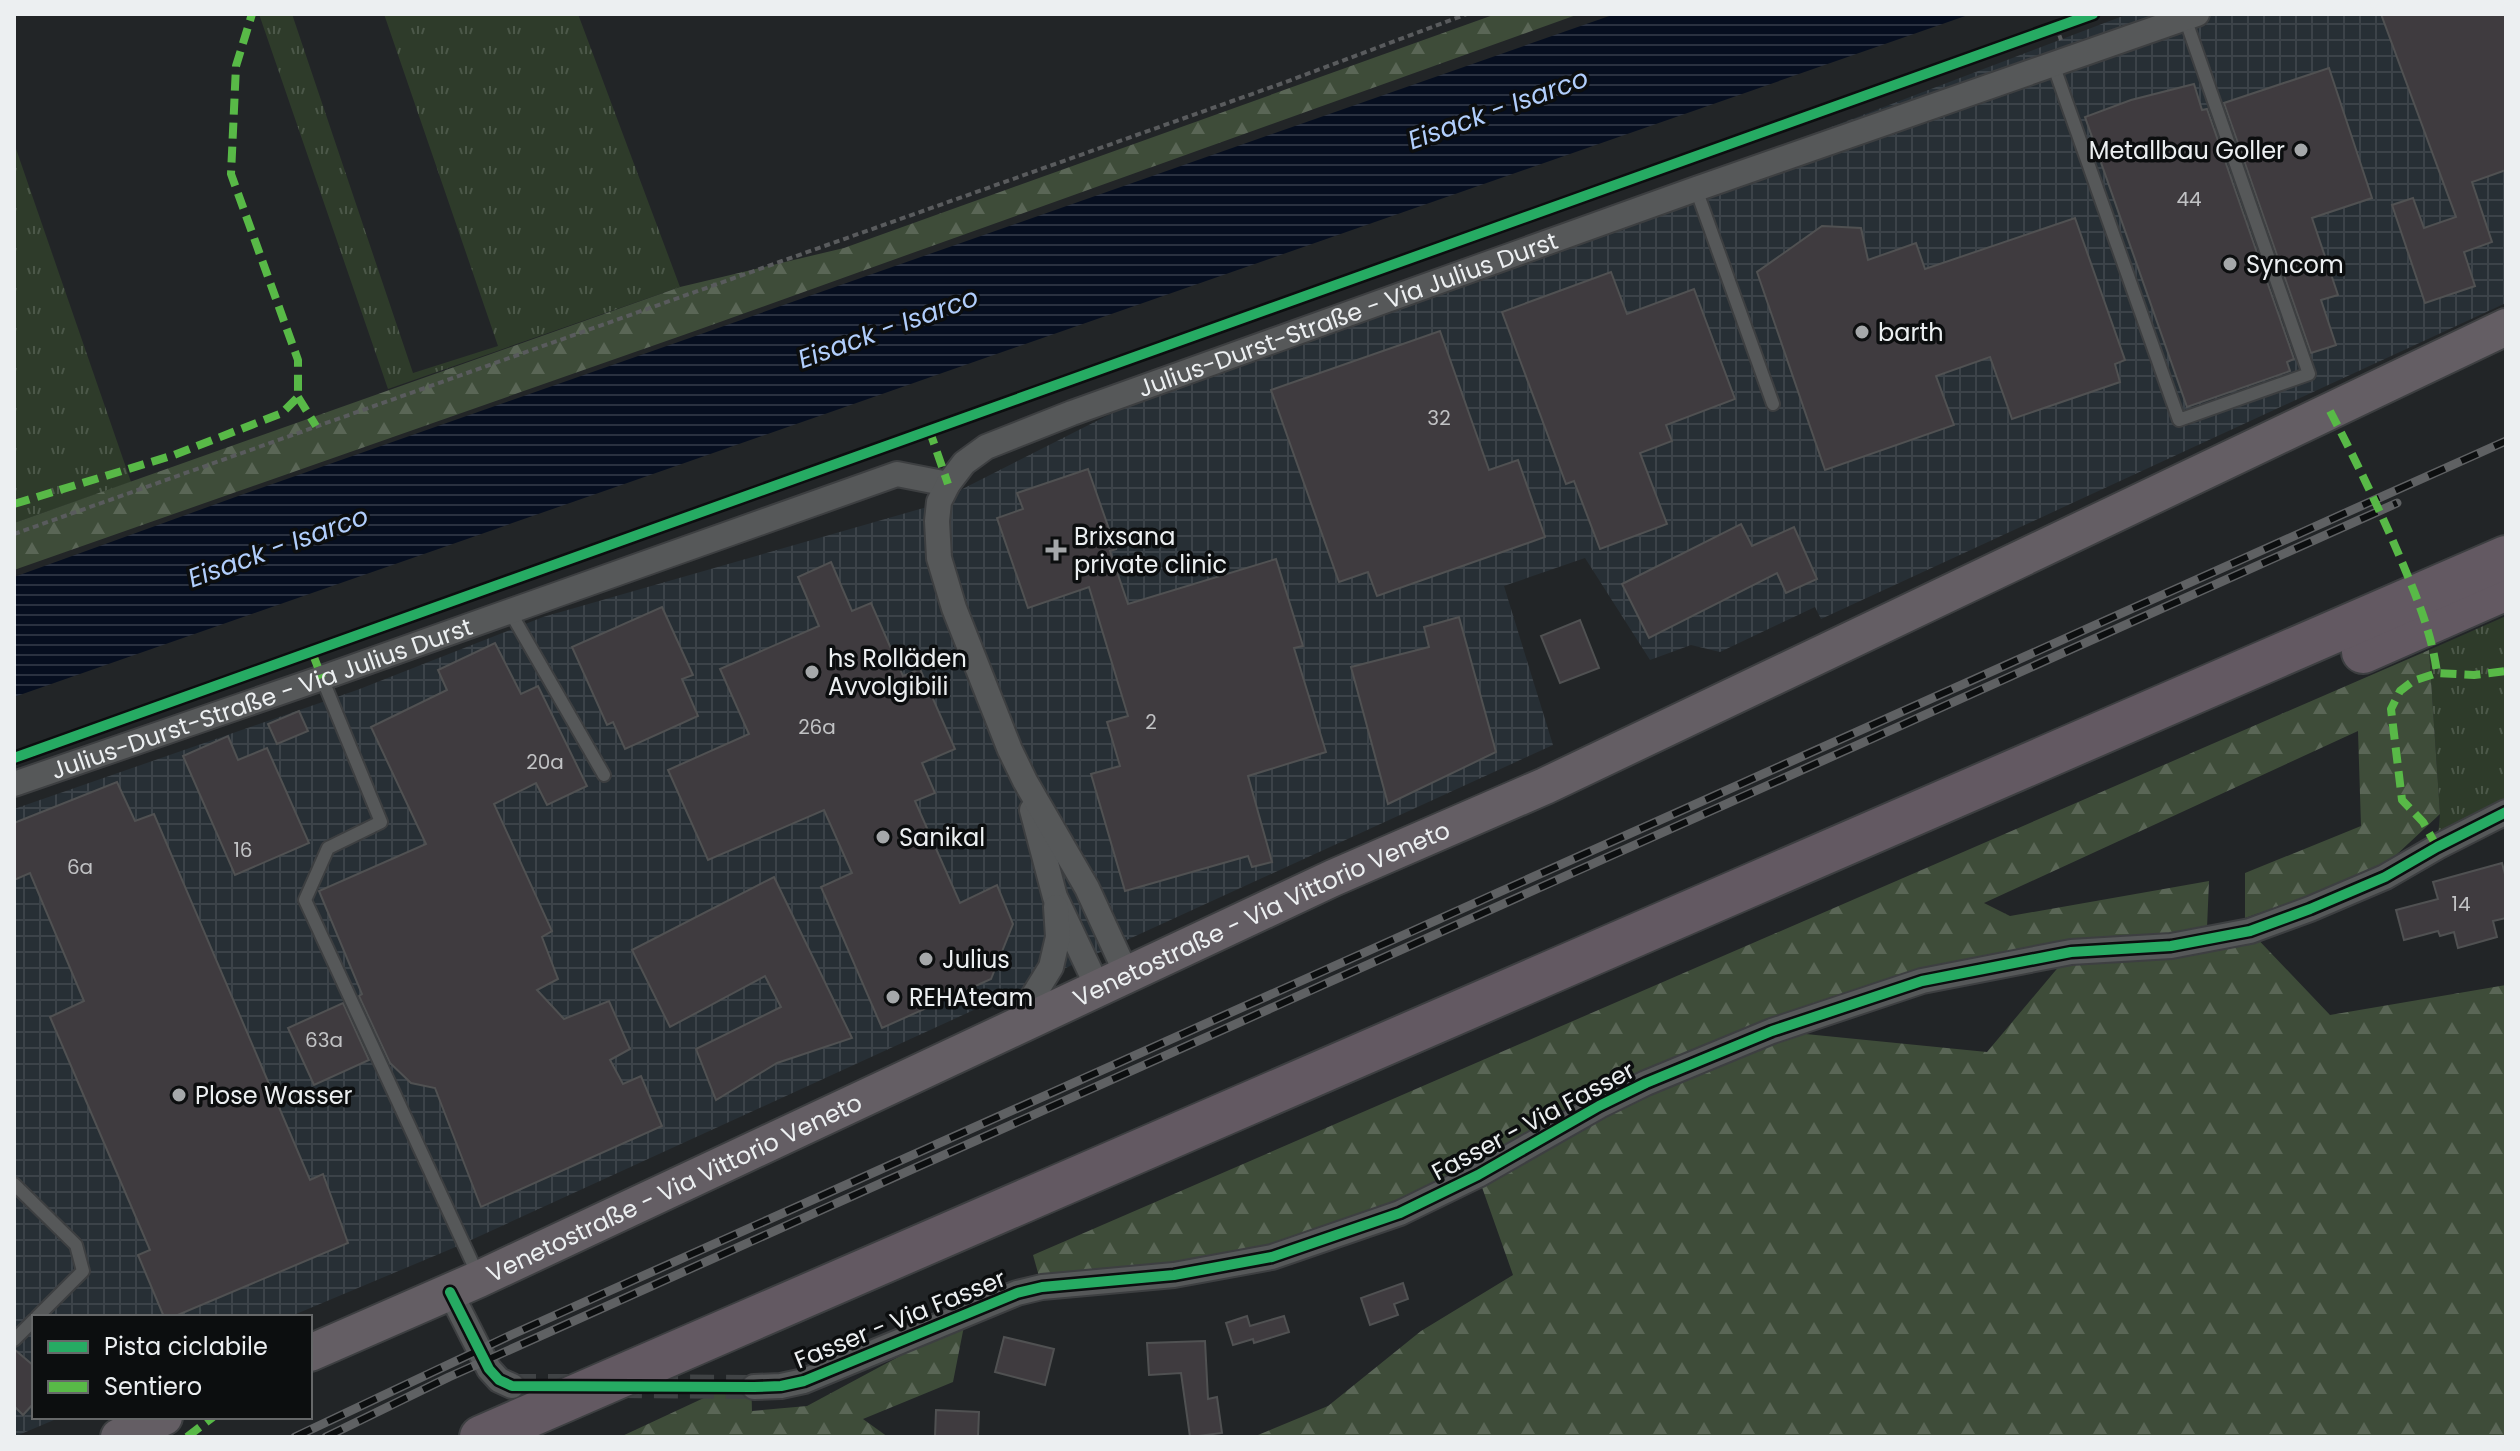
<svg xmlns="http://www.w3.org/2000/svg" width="2520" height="1451" font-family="Poppins,sans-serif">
<defs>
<pattern id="industrial-grid" width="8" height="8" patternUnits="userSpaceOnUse" patternTransform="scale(2)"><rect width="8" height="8" fill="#272f35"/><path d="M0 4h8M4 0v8" fill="none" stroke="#3c4349"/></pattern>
<pattern id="grass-tufts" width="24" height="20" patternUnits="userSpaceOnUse" patternTransform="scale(2)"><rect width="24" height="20" fill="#2e3b2a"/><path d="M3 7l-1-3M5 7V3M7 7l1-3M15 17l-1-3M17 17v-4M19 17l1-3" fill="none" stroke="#4c5849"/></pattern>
<pattern id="forest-firs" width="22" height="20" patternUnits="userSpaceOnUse" patternTransform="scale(2)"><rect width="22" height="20" fill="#3e4c39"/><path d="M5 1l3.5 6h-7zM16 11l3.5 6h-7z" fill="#5a6656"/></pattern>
<pattern id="water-rules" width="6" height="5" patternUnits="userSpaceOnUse" patternTransform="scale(2)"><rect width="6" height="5" fill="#060e1f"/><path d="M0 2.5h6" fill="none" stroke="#2a3140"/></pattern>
</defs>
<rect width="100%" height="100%" fill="#222527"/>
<polygon fill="url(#industrial-grid)" points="2128,14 2506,14 2506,303 1821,619 1815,607 1720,652 1691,645 1650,660 1585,558 1504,586 1553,745 458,1246 289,1317 34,1317 34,1417 61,1417 14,1437 14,809 357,690 543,617 927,507 1211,363"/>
<g fill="url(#grass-tufts)">
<polygon points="259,14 292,14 413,373 498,346 384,14 578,14 680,287 388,389"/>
<polygon points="14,143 131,482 14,523"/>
<polygon points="2506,616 2506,810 2437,847 2440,814 2429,650"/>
</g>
<g fill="url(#forest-firs)">
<polygon points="1496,14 1579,14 692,332 14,570 14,523 680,287 844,248"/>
<polygon points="2429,650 2440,814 2378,872 2245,918 2245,873 2361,826 2358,731 1984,903 2010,916 2209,881 2207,928 2071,950 1775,1031 1987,1052 2071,952 2250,931 2330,1015 2506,985 2506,1437 1253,1437 1328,1406 1421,1331 1513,1275 1478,1176 1272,1257 1042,1287 1033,1255"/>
<polygon points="965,1321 953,1382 863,1419 888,1437 620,1437 751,1376 752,1411 807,1406"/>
</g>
<polygon fill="url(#water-rules)" points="1615,14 1971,14 14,697 14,577 241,495"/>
<g fill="#3f3b3f" stroke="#505152" stroke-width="2">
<polygon points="2381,14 2506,14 2506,170 2472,182 2492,242 2464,252 2475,286 2425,303 2392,205 2413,198 2424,228 2456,217"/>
<polygon points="2329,68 2372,198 2312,218 2338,295 2321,300 2336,345 2311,353 2224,103"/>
<polygon points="2194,84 2202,110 2207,109 2294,359 2287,362 2290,371 2187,407 2085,117 2131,100"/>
<polygon points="2075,218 2125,360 2115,364 2120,382 2012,419 1990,357 1936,376 1954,425 1825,470 1757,272 1822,226 1861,228 1868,260 1916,243 1925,269"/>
<polygon points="1611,272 1627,314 1694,289 1735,399 1666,425 1672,441 1640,453 1667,524 1600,549 1574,481 1566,484 1502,312"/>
<polygon points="1440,331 1489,470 1518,460 1545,537 1377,596 1368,572 1339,582 1271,390"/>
<polygon points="1088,469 1116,549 1110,551 1128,604 1276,559 1303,646 1294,648 1326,752 1248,776 1272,862 1252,867 1248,856 1125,891 1091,774 1120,766 1107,722 1128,716 1089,587 1028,608 997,518 1023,509 1017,493"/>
<polygon points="1741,524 1752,546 1794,527 1817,579 1786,593 1777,573 1649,638 1622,584"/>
<polygon points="831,562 852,611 871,603 903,676 920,669 955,749 922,763 935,793 915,801 960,903 997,885 1013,924 991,979 882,1028 821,887 852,873 824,810 708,860 668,770 749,734 720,669 819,626 798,577"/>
<polygon points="662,607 693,675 682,679 698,716 625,749 613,722 607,725 572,647"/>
<polygon points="1459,617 1496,752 1388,804 1351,667 1429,647 1424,627"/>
<polygon points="1580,620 1599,668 1560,683 1541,636"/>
<polygon points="495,643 521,694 538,686 587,786 547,805 536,783 494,804 552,931 542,937 558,979 537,990 564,1019 609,1001 630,1049 610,1060 623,1084 641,1076 662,1126 481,1207 435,1088 411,1083 390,1063 359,996 362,994 319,891 426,844 371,727 447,690 438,670"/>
<polygon points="299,711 308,731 277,744 268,724"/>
<polygon points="228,736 238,760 267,748 309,843 235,875 183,756"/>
<polygon points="117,782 135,821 154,814 310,1180 323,1174 348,1243 173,1317 164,1317 138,1255 150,1250 50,1017 84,1001 30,873 14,880 14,823"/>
<polygon points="2502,863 2506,878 2506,918 2493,921 2497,937 2458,948 2454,932 2440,936 2438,931 2404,940 2396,910 2438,899 2433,882"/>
<polygon points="774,877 852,1038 777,1063 716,1100 696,1049 781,1007 765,976 670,1027 632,950"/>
<polygon points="343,1003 369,1060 314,1085 288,1028"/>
<polygon points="1403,1283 1408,1299 1394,1304 1398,1315 1370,1325 1361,1298"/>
<polygon points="1247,1316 1250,1326 1284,1316 1289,1332 1254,1343 1253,1339 1233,1345 1226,1323"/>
<polygon points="1004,1337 1054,1349 1045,1385 995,1372"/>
<polygon points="1205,1341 1208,1399 1217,1397 1222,1433 1190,1437 1181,1373 1149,1375 1147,1343"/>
<polygon points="14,1349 34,1366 34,1403 23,1415 14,1406"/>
<polygon points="936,1410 979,1412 978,1437 935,1437"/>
</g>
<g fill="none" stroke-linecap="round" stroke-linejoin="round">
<g stroke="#404345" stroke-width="24" stroke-dasharray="24 12" stroke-linecap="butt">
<polyline points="512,1386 577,1386"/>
<polyline points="618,1386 754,1387"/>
</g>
<g stroke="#3d3f41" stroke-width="16">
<g id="service">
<polyline points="2053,64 2179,420 2309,374 2185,18"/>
<polyline points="1696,189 1773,404"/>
<polyline points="509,610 604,775"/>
<polyline points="322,678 381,822 328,848 305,900 478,1275"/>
<polyline points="14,1184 76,1245 83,1271 37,1317"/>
<polyline points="14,1340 34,1320"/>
</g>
</g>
<g stroke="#3d3f41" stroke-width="28">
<g id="minor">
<path id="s1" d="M 14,784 L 322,678 L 897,474 L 948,484"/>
<polyline points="1032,810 1055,897 1098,988"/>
<path id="s2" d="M 1127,975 L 1087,888 L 1025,781 L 1010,750 L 954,608 L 939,558 L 937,521 L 939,502 L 948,484 L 964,463 L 986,447 L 1072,413 L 1696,189 L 2197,14"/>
<polyline points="1014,1027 1051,967 1058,937 1056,907"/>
<polyline points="450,1292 489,1369 499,1380 512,1386"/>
<polyline points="754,1387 781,1386 804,1381 1017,1293 1042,1287 1174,1275 1272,1257 1400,1213 1478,1175 1599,1106 1646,1083 1772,1031 1922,981 2071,952 2171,946 2250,931 2310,909 2385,877 2437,847 2506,812"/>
</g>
</g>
<g stroke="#3d3f41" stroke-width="40">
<g id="primary">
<path id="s3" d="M 310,1353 L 479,1279 L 1333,878 L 1545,786 L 2506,327"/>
<polyline points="119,1437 164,1417"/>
</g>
</g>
<g stroke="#3d3f41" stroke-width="46">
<g id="motorway">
<polyline points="2363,652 2506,589"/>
<polyline points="481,1437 2506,557"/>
</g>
</g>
<g stroke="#595b5d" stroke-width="4" stroke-dasharray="6 4" stroke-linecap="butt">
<polyline points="2056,26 2061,40"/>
<polyline points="14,534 1283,83 1467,14"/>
</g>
<use href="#service" stroke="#565859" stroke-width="12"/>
<use href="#minor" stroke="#565859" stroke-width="24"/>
<use href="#primary" stroke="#645e64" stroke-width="36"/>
<use href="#motorway" stroke="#635962" stroke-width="42"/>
<g stroke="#5f6163" stroke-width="9">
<g id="rail">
<polyline points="295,1437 511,1335 2506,441"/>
<polyline points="326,1437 449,1377 2397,503"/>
</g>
</g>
<use href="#rail" stroke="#0c0e0f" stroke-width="6" stroke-dasharray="18" stroke-linecap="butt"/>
<g stroke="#58b947" stroke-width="8" stroke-dasharray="16 8" stroke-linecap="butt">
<polyline points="298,397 316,426"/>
<path d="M 2330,411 C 2356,461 2380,510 2402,562 C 2417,598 2432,634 2437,673"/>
<polyline points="929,429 948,484"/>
<polyline points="14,504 174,455 282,413 298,397 298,360 231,174 236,66 252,14"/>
<polyline points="312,652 322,678"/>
<polyline points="2437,847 2423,822 2402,800 2391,709 2400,691 2413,681 2437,673 2474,675 2506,671"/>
<polyline points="187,1437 213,1417"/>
</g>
<g stroke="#0c0e0f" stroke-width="15">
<g id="cycleway">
<polyline points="14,758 2093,14"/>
<polyline points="450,1292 489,1369 499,1380 512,1386 754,1387 781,1386 804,1381 1017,1293 1042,1287 1174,1275 1272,1257 1400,1213 1478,1175 1599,1106 1646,1083 1772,1031 1922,981 2071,952 2171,946 2250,931 2310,909 2385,877 2437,847 2506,812"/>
</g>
</g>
<use href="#cycleway" stroke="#26ab63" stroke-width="10"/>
</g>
<g fill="#a5a8aa" stroke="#0c0e0f" stroke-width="3">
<circle cx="2301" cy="150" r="8"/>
<circle cx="2230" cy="264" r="8"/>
<circle cx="1862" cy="332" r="8"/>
<path d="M1052 538h8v8h8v8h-8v8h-8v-8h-8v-8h8z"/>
<circle cx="812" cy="672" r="8"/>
<circle cx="883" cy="837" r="8"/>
<circle cx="926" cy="959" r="8"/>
<circle cx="893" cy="997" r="8"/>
<circle cx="179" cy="1095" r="8"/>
</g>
<g text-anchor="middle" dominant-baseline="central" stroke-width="7" stroke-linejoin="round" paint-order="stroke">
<g font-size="20" fill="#c1c2c4">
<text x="2189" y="199">44</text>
<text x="1439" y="418">32</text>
<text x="1151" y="722">2</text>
<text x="817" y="727">26a</text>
<text x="545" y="762">20a</text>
<text x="243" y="850">16</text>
<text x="80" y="867">6a</text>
<text x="2461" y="904">14</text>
<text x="324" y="1040">63a</text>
</g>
<g font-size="24" fill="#eceff1" stroke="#0c0e0f" text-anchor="start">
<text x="2285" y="150" text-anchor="end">Metallbau Goller</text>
<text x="2246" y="264">Syncom</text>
<text x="1878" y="332">barth</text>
<text x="1074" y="536">Brixsana<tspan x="1074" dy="28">private clinic</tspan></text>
<text x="828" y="658">hs Rolläden<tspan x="828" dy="28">Avvolgibili</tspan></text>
<text x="899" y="837">Sanikal</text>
<text x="942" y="959">Julius</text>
<text x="909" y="997">REHAteam</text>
<text x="195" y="1095">Plose Wasser</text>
</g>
<g font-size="24" fill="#eceff1" stroke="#0c0e0f">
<text stroke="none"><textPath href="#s2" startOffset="974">Julius-Durst-Straße - Via Julius Durst</textPath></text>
<text stroke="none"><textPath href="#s1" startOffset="262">Julius-Durst-Straße - Via Julius Durst</textPath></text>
<text stroke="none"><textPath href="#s3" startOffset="1048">Venetostraße - Via Vittorio Veneto</textPath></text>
<text transform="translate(1533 1121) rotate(-28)">Fasser - Via Fasser</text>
<text stroke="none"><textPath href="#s3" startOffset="400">Venetostraße - Via Vittorio Veneto</textPath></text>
<text transform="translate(900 1319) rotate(-22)">Fasser - Via Fasser</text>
</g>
<g font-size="26" font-style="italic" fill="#b1cefc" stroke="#0c0e0f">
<text transform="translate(1498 109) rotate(-20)">Eisack - Isarco</text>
<text transform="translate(888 328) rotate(-20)">Eisack - Isarco</text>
<text transform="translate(278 547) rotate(-20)">Eisack - Isarco</text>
</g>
</g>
<rect width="2520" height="1451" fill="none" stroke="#eceff1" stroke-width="32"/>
<rect x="32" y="1315" width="280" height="104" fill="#0c0e0f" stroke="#666869" stroke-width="2"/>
<rect x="48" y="1341" width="40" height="12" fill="#26ab63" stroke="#666869" stroke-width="2"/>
<text x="104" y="1355" font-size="24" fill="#eceff1">Pista ciclabile</text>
<rect x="48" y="1381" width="40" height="12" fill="#58b947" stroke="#666869" stroke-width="2"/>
<text x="104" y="1395" font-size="24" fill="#eceff1">Sentiero</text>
</svg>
